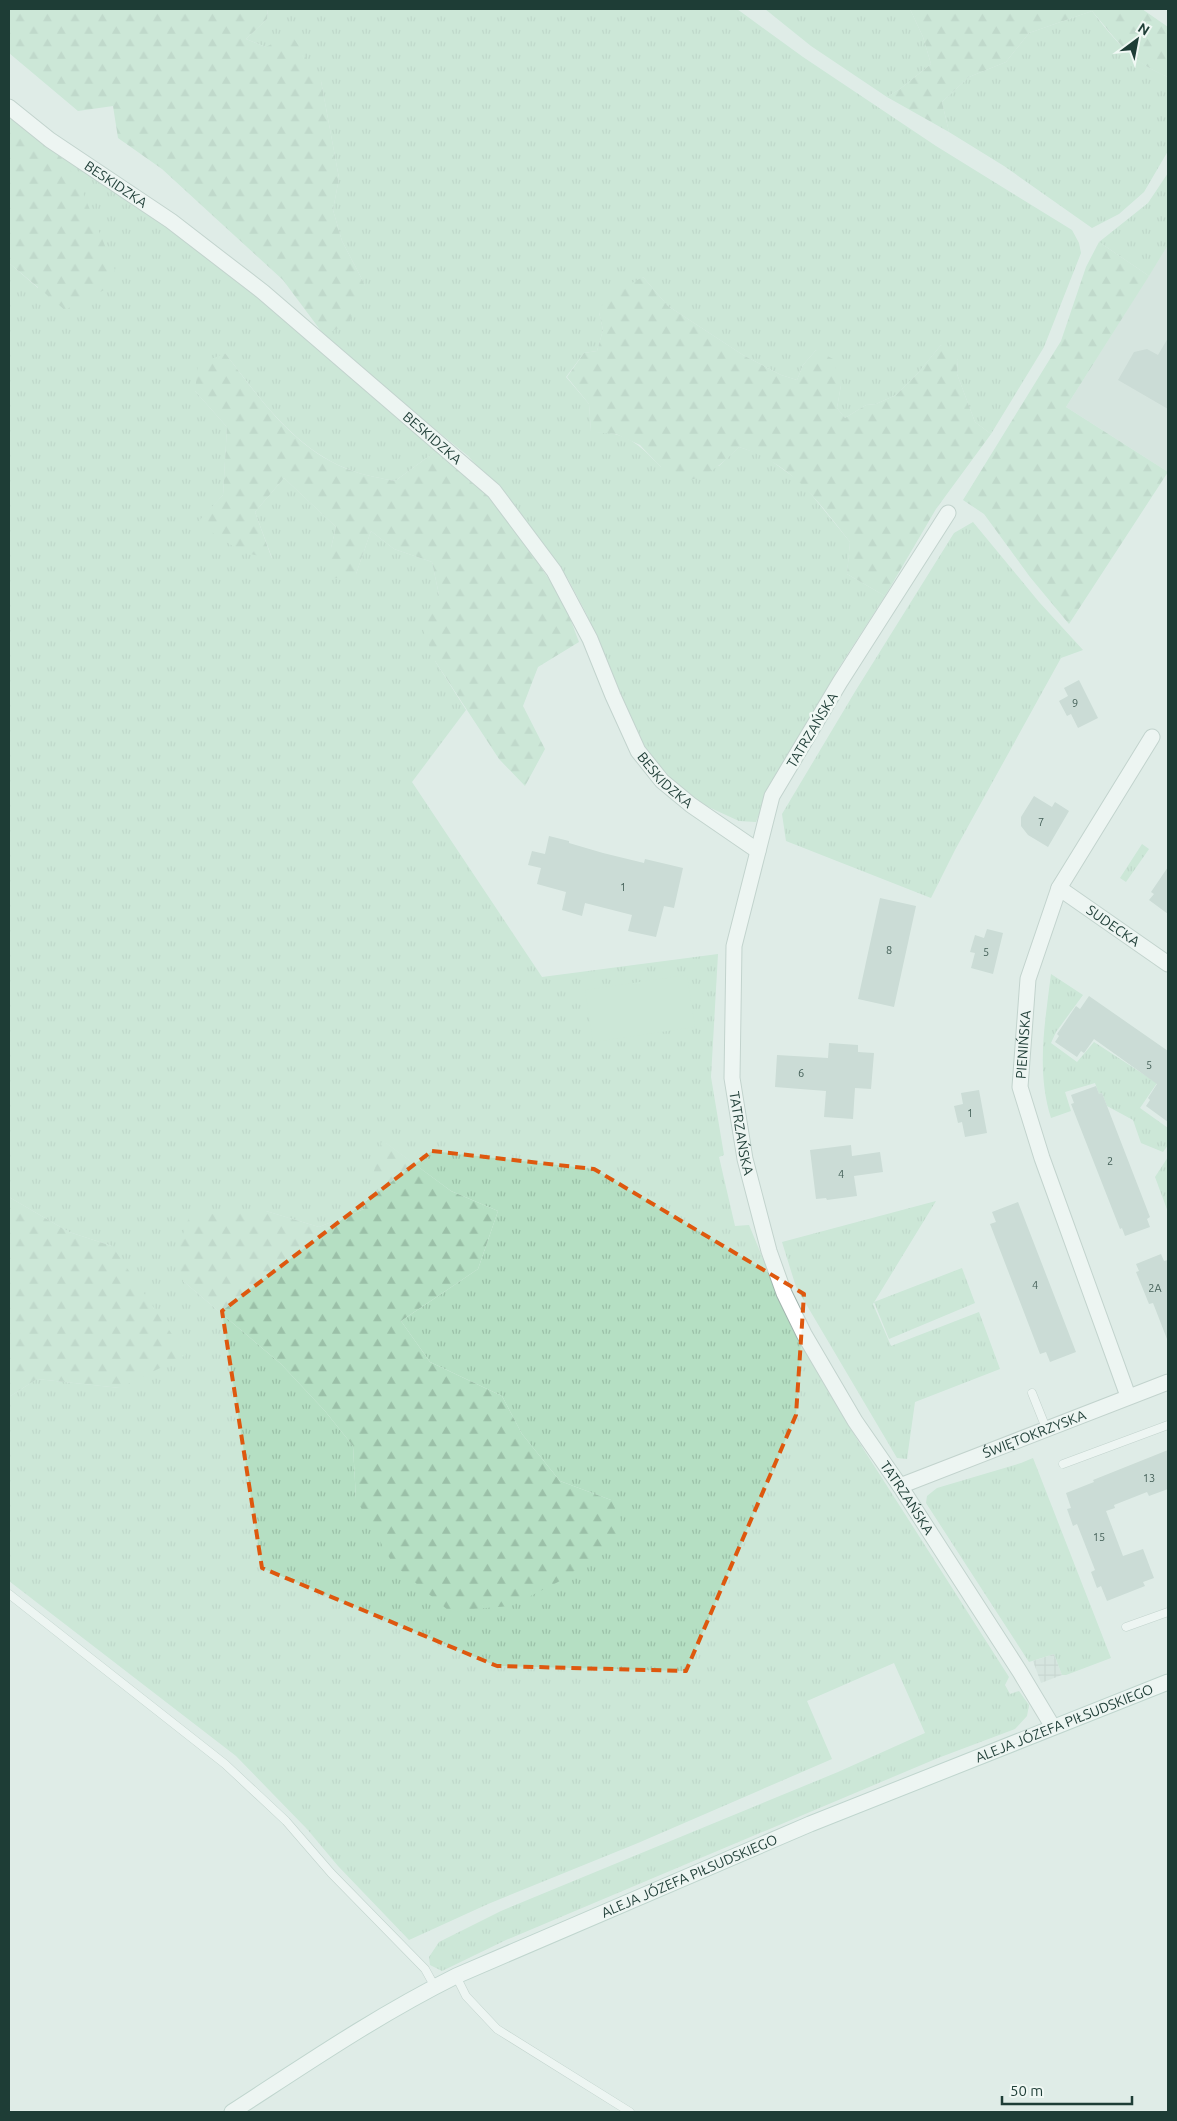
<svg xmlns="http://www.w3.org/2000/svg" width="1177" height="2121" font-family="Ubuntu,sans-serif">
<defs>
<pattern id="industrial-grid" width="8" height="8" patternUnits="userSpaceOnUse" patternTransform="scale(1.25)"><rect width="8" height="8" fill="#cddcd6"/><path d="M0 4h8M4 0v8" fill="none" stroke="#b0beb8"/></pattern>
<pattern id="grass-tufts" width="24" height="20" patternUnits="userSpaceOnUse" patternTransform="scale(1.25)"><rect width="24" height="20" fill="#b5dfc3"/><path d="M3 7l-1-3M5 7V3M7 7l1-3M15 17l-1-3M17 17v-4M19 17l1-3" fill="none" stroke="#9bc0a8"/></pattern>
<pattern id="forest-firs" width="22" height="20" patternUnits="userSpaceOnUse" patternTransform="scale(1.25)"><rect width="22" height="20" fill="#b5dfc3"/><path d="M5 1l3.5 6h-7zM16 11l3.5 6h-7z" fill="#9bc0a8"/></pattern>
</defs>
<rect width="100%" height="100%" fill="#dfece7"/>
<polygon fill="#cddcd6" points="1168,245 1168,472 1066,407"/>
<polygon fill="url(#industrial-grid)" points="1054,1654 1062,1675 1041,1683 1033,1661"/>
<g fill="url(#grass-tufts)" fill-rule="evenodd">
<path d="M 268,9 L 737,9 L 803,57 L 936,146 L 1072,230 L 1079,243 L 1081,253 L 1044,347 L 991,434 L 975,422 L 957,374 L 958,360 L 941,345 L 918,373 L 896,395 L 876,404 L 866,405 L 845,418 L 837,408 L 841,385 L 816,350 L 803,365 L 797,380 L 781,375 L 743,355 L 668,306 L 643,277 L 599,312 L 603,330 L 597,351 L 584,353 L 566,377 L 589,404 L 591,432 C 625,431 638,443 661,467 L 719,466 L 739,447 L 763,455 L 802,483 L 850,542 L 847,574 L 885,596 L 840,666 L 768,791 L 756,822 L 739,821 L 702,804 L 683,791 L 650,757 L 629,725 L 587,615 L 568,579 L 495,485 L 468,456 L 366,373 L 324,335 L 365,285 L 342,241 L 333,210 L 339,178 L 321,81 L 266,47 L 246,39 L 267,19 Z"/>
<polygon points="765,9 910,9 923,37 931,64 900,89 887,97 811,46"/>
<path d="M 1092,11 C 1115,41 1132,62 1168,77 L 1168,151 L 1144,192 L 1119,214 L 1092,228 L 1004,166 L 949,132 L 942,102 L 969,77 L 1006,62 L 1029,33 Z"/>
<path d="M 57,152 L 177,233 L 275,310 L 420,434 L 436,451 L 395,481 C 381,478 366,476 353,471 C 297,452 260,399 225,353 L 195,391 L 227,427 L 223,495 L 198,523 L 272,558 L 255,512 L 284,478 L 336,527 L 331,548 L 356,574 L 371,531 L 394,549 L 432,562 L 439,595 L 435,661 L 466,710 L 412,782 L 542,977 L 718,954 L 711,1077 L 724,1155 L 719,1157 L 735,1226 L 749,1225 L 792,1328 L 857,1439 L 1009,1677 L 1005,1685 L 1010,1694 L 1019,1691 L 1029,1705 L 1027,1716 L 1015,1729 L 938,1758 L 506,1940 L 442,1971 L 430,1965 L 429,1957 L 439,1942 L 501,1911 L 838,1772 L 925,1733 L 894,1663 L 807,1701 L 832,1759 L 638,1843 L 488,1904 L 409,1940 L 338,1866 L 307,1829 L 236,1756 L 9,1581 L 9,1397 L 37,1379 L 120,1388 L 112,1246 L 69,1232 L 9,1197 L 9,263 L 38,288 ZM 383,1141 L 451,1191 L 498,1211 L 478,1269 L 401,1321 L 430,1362 L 502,1396 L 522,1434 L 560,1481 L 611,1500 L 356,1499 L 353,1446 L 325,1411 L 281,1364 L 183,1281 L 266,1211 L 319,1227 L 364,1209 Z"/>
<polygon points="1168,173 1168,245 1149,276 1099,242 1148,203"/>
<polygon points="973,522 1039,602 1083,650 1061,658 955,850 931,898 786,841 782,814 856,690 954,533"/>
<polygon points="1142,844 1149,849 1126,882 1120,878"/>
<path d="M 1051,974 L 1083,995 L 1056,1032 L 1051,1043 L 1077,1062 L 1094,1042 L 1157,1083 L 1140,1108 L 1168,1128 L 1168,1145 L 1163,1152 L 1141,1143 L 1133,1120 L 1107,1106 L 1102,1093 L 1099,1094 L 1095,1083 L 1065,1092 L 1071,1111 L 1051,1118 C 1036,1070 1045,1023 1051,974 Z"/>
<polygon points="1168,1157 1168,1212 1155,1177"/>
<polygon points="936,1201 873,1304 891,1346 979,1312 1000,1369 915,1402 907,1459 897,1458 796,1287 782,1242"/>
<polygon points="962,1268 975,1303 889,1339 874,1302"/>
<polygon points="1033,1458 1111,1658 1066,1675 1062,1675 1054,1654 1029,1662 926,1503 927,1496 937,1488 1021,1463"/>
</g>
<g fill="url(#forest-firs)">
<polygon points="9,9 268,9 267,19 246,39 266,47 291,34 321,81 339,178 333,210 342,241 365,285 349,323 324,335 283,280 162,169 118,138 113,106 78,111 9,53"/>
<path d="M 910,9 L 1142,9 L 1168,27 L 1168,77 C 1129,61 1118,41 1092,11 L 1029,33 L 1006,62 L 969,77 L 942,102 L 949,132 L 887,97 L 900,89 L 931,64 L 923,37 Z"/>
<polygon points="9,115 57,152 78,181 115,270 108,288 65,310 9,263"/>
<polygon points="1099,242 1149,276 1066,407 1168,472 1069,624 1030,577 984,514 963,500 1061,341 1086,267"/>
<path d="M 643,277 L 668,306 L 743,355 L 781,375 L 797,380 L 803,365 L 816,350 L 833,359 L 841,385 L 837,408 L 845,418 L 866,405 L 876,404 L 896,395 L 918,373 L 941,345 L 951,350 L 958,360 L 957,374 L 975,422 L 991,434 L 936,509 L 885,596 L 847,574 L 850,542 C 817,500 793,464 739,447 C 718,468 710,474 682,483 L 661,467 L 640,445 L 616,434 L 591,432 L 589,404 L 567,377 L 584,353 L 597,351 L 603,330 L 599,312 L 606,297 Z"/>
<path d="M 225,353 C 260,399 296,452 353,471 C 366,476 381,478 395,481 L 436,451 L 487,493 L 517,532 L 563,600 L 579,642 L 538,667 L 523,706 L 545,749 L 525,786 L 499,759 L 435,661 L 420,622 L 439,595 L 432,562 L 394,549 L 371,531 L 356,574 L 331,579 L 331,548 L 336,527 L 284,478 L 255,512 L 272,559 L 242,552 L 197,523 L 223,495 L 227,427 L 195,391 L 198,365 Z"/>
<polygon points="382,1140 451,1191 498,1211 478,1269 401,1321 430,1362 502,1396 522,1434 560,1481 611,1500 628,1534 560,1581 511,1606 449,1611 393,1564 356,1499 353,1446 325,1411 281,1364 183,1281 176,1253 190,1215 266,1211 319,1227 364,1209"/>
<polygon points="9,1197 69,1232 112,1246 186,1355 120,1388 37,1379 9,1397"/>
</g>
<polygon fill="#b5dfc3" points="687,975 695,1027 593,1042 585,990"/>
<g fill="#b4c7c0">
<polygon points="1168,338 1168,409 1118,380 1134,352 1147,349 1158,355"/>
<polygon points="1079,680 1098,718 1078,728 1071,714 1067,716 1059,701 1068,696 1064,688"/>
<polygon points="1034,796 1052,807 1055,802 1069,811 1048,847 1028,835 1021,826 1021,817"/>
<polygon points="549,836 569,841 569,843 603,853 644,863 645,859 683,868 674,908 664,906 656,937 628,931 632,915 585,903 582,916 562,910 566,892 537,884 541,868 528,865 532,851 545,854"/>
<polygon points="1168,867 1168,914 1149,900 1154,894 1151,892"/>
<polygon points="880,898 916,906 894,1007 858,999"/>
<polygon points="987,929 1003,933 993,974 971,968 975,953 970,952 975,935 984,938"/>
<polygon points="1089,996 1168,1051 1168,1122 1146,1106 1150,1100 1148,1098 1157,1084 1094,1039 1084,1053 1081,1051 1077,1057 1055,1042 1059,1036 1057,1034 1076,1006 1080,1009"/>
<polygon points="829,1043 858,1045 858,1052 874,1053 871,1089 855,1088 853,1119 824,1117 826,1091 775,1087 777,1055 828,1058"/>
<polygon points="1096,1086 1099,1094 1102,1093 1150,1217 1147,1219 1150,1227 1125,1236 1122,1228 1120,1229 1071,1104 1074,1103 1071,1095"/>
<polygon points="979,1090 987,1133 965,1137 962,1122 958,1123 954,1106 963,1104 961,1093"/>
<polygon points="851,1145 852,1156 880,1152 883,1172 854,1176 857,1196 827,1200 826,1198 816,1199 810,1150"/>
<polygon points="1018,1202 1076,1352 1050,1362 1046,1352 1040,1354 990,1224 996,1222 992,1212"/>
<polygon points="1161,1254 1164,1261 1168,1260 1167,1339 1153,1303 1149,1304 1136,1272 1139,1271 1136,1264"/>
<polygon points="1168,1450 1168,1489 1149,1496 1147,1492 1114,1505 1115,1508 1106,1511 1123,1556 1143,1549 1154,1578 1143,1582 1145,1586 1107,1601 1101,1586 1097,1588 1091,1572 1095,1570 1077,1524 1073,1526 1067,1509 1071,1508 1066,1493 1094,1482 1093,1480"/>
</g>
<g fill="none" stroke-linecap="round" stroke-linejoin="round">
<g stroke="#a1b4ae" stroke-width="9">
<g id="lane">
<polyline points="1032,1393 1046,1428"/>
<polyline points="1063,1464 1168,1425"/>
<polyline points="9,1594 225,1764 286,1821 331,1873 425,1969 435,1987"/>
<polyline points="1126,1627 1168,1612"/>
<polyline points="456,1976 466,1996 497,2029 630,2112"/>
</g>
</g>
<g stroke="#a1b4ae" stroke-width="17">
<g id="street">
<path id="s1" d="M 9,107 L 50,140 L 171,221 L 263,292 L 494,491 L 554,571 L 590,639 L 613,696 L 638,751 L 662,781 L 691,805 L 758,851"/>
<path id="s2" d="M 948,513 L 840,682 L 772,796 L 734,946 L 732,1078 L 745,1159 L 769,1251 L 784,1293 L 804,1334 L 855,1421 L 900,1486 L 1020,1672 L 1053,1727"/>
<path id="s3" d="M 1059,888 L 1168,964"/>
<path id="s4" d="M 1128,1396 L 1042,1158 L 1020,1087 L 1028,979 L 1059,888 L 1152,737"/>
<path id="s5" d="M 900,1486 L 1168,1382"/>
</g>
</g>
<g stroke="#9cb9b0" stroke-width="17">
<g id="secondary">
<path id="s6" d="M 232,2112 C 306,2064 376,2016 456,1976 L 810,1824 L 1168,1682"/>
</g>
</g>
<use href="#lane" stroke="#fff" stroke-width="8"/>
<use href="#street" stroke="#fff" stroke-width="15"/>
<use href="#secondary" stroke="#fff" stroke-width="15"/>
</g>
<path d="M0 0H1177V2121H0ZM 432,1151 L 594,1169 L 804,1294 L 796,1415 L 686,1671 L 497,1666 L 262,1568 L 222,1311 Z" fill="#dfece7" fill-opacity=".55" fill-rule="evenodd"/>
<path fill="none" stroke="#de580e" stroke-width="4" stroke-dasharray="10 6" stroke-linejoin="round" d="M 432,1151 L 594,1169 L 804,1294 L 796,1415 L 686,1671 L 497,1666 L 262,1568 L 222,1311 Z"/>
<g text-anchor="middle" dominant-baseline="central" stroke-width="5" stroke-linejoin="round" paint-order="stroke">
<g font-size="11" fill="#446058">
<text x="1075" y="703">9</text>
<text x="1041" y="822">7</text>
<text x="623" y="887">1</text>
<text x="889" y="950">8</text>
<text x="986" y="952">5</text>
<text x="1149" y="1065">5</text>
<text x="801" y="1073">6</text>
<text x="970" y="1113">1</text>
<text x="1110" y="1161">2</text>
<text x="841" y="1174">4</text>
<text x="1035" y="1285">4</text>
<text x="1155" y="1288">2A</text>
<text x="1149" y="1478">13</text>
<text x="1099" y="1537">15</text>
</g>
<g font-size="14" fill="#1e3d36" stroke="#f0f8f4">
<text stroke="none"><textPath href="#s1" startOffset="132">BESKIDZKA</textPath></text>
<text stroke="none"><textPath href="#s1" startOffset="538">BESKIDZKA</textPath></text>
<text transform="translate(812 730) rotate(-59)">TATRZAŃSKA</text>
<text stroke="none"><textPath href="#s1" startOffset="958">BESKIDZKA</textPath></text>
<text stroke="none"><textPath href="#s3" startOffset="66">SUDECKA</textPath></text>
<text stroke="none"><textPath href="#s4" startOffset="370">PIENIŃSKA</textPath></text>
<text stroke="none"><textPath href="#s2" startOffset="676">TATRZAŃSKA</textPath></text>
<text stroke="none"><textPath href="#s5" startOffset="144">ŚWIĘTOKRZYSKA</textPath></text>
<text stroke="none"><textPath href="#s2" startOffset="1081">TATRZAŃSKA</textPath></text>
<text stroke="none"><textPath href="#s6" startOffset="921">ALEJA JÓZEFA PIŁSUDSKIEGO</textPath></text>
<text stroke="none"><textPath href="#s6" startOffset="516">ALEJA JÓZEFA PIŁSUDSKIEGO</textPath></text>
</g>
</g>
<rect width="1177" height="2121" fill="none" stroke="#1e3d36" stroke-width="20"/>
<g transform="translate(1137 40) rotate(32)" stroke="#f0f8f4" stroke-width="4" paint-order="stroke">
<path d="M0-4L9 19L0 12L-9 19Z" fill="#1e3d36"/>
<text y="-8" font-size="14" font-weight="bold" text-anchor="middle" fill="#1e3d36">N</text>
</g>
<path d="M1002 2096v8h130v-8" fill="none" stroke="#1e3d36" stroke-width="2.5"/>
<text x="1010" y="2096" font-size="15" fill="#1e3d36" stroke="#f0f8f4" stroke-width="4" paint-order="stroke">50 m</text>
</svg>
